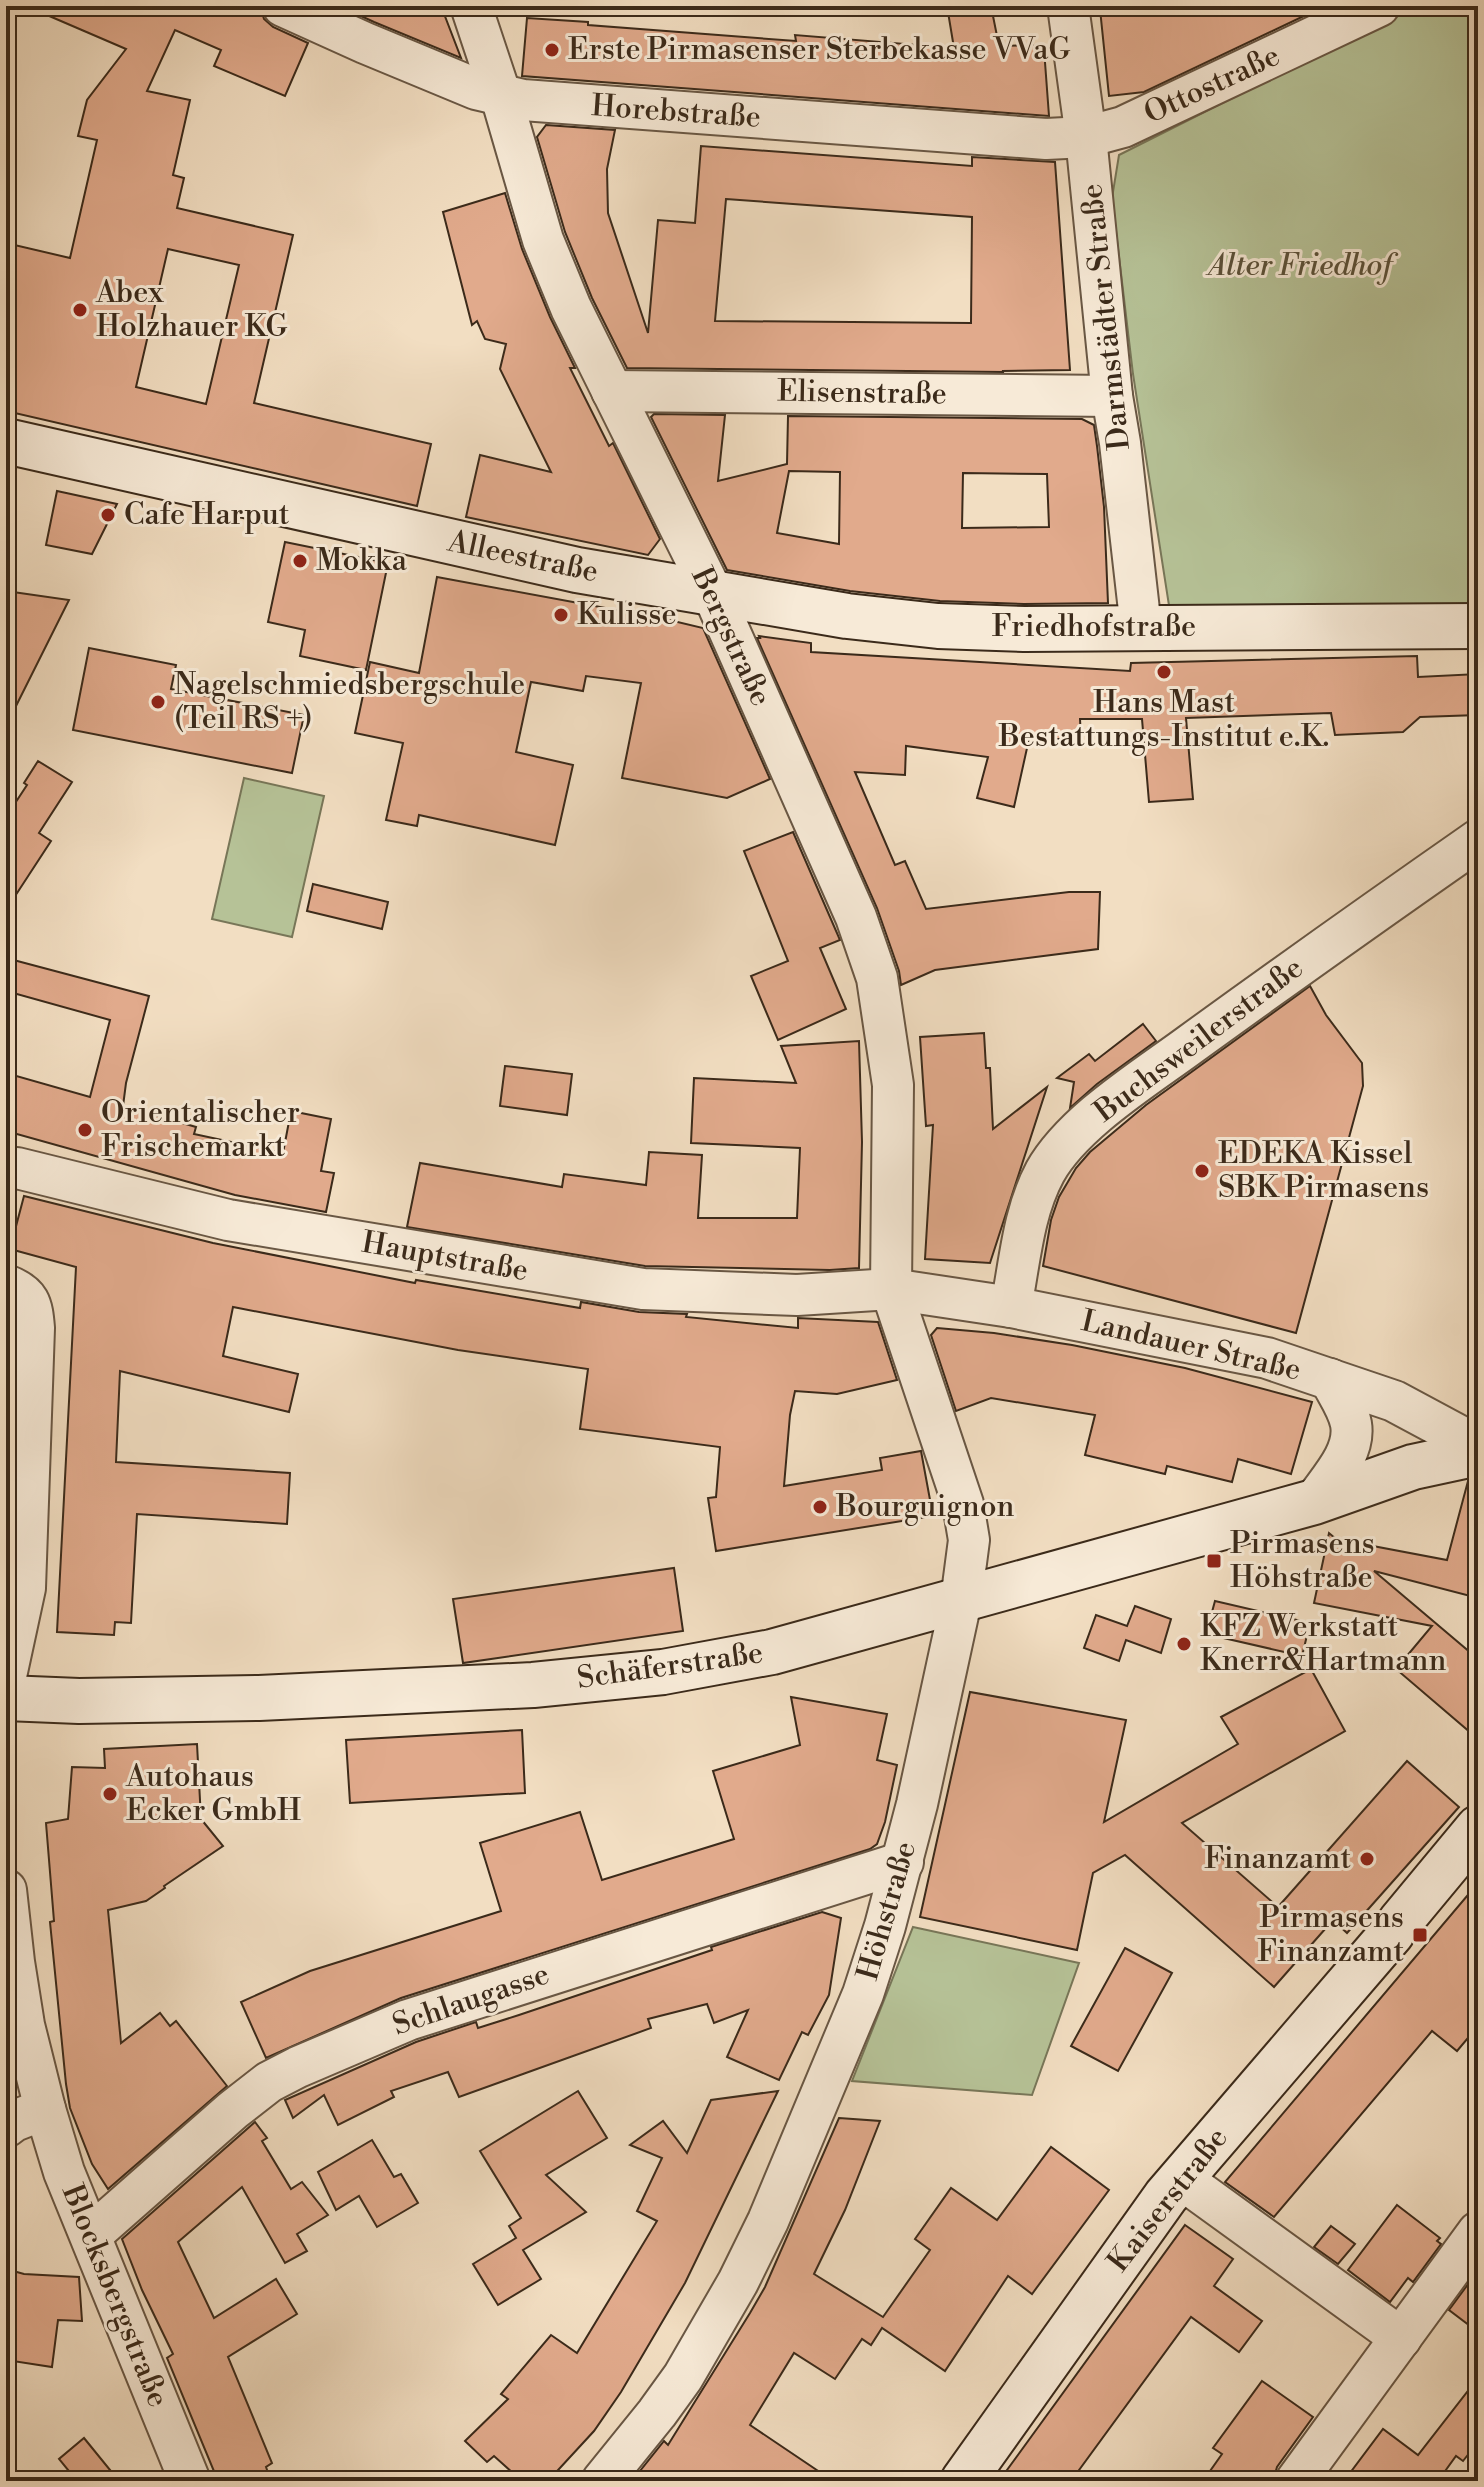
<svg xmlns="http://www.w3.org/2000/svg" width="1484" height="2487" font-family="'Libre Bodoni',serif">
<rect width="100%" height="100%" fill="#f2dec2"/>
<filter id="stains"><feTurbulence type="fractalNoise" baseFrequency=".0025" numOctaves="4"/><feColorMatrix values="0 0 0 0 .2 0 0 0 0 .09 0 0 0 0 .02 0 0 0 .5 -.17"/></filter>
<radialGradient id="worn" r=".72"><stop offset=".6" stop-color="#630" stop-opacity="0"/><stop offset="1" stop-color="#630" stop-opacity=".3"/></radialGradient>
<g fill="#b6c297" stroke="#787658" stroke-width="2">
<polygon points="1416,6 1478,6 1478,604 1170,612 1133,374 1112,198 1119,155"/>
<polygon points="244,778 324,796 292,937 212,919"/>
<polygon points="913,1927 1079,1963 1032,2095 852,2081"/>
</g>
<g fill="#e1aa8c" stroke="#3b2a1a" stroke-width="2" fill-rule="evenodd">
<path d="M 26,6 L 260,6 L 264,19 L 273,27 L 308,43 L 285,96 L 214,66 L 221,50 L 175,30 L 147,91 L 190,100 L 173,175 L 184,178 L 177,208 L 293,235 L 254,403 L 431,444 L 417,506 L 6,411 L 6,243 L 70,258 L 97,140 L 78,136 L 87,100 L 126,49 ZM 168,249 L 239,265 L 206,404 L 136,387 Z"/>
<polygon points="339,6 441,6 461,58 374,22"/>
<polygon points="947,6 991,6 999,46 1032,45 1044,49 1049,116 522,76 527,18 588,22 588,25 796,41 795,35 954,48"/>
<polygon points="1124,6 1325,6 1144,92 1109,96 1100,9"/>
<path d="M 546,125 L 615,130 L 607,169 L 608,213 L 648,333 L 658,220 L 695,223 L 701,146 L 972,166 L 972,157 L 1055,162 L 1070,370 L 1002,371 L 1004,372 L 627,368 L 592,298 L 565,232 L 537,137 ZM 726,199 L 972,217 L 971,323 L 715,321 Z"/>
<polygon points="505,193 522,249 550,317 575,368 570,368 609,446 613,443 660,539 648,555 466,517 480,455 551,472 500,369 506,344 485,339 477,321 472,325 443,212"/>
<path d="M 654,414 L 725,415 L 718,481 L 787,464 L 788,416 L 1082,419 L 1094,425 L 1097,446 L 1104,507 L 1108,603 L 1024,604 L 940,601 L 850,591 L 727,570 L 651,417 ZM 789,471 L 840,472 L 839,544 L 777,533 ZM 963,473 L 1047,474 L 1049,527 L 962,528 Z"/>
<polygon points="57,491 117,504 92,554 46,545"/>
<polygon points="285,542 388,563 366,670 300,656 305,630 268,622"/>
<polygon points="437,577 665,619 703,628 770,779 727,798 622,778 641,683 586,676 583,691 531,682 516,752 573,765 555,845 419,815 417,826 386,820 403,743 355,733 370,662 419,673"/>
<polygon points="6,591 69,600 6,726"/>
<polygon points="759,636 811,643 811,652 1130,671 1131,663 1417,656 1418,677 1478,674 1478,715 1420,717 1403,732 1335,735 1331,713 1186,718 1193,799 1149,802 1142,719 1080,719 1081,739 1029,739 1014,807 977,798 988,757 906,746 905,775 855,772 895,865 905,861 926,909 1069,892 1100,892 1098,949 935,970 901,985 899,971 877,908 757,638 760,638"/>
<polygon points="89,648 176,665 171,689 304,715 292,773 73,730"/>
<polygon points="38,761 72,782 39,833 51,841 6,910 6,817 27,785 24,783"/>
<polygon points="793,832 840,940 820,948 846,1009 778,1040 751,976 788,961 744,851"/>
<polygon points="313,884 388,902 382,929 307,911"/>
<polygon points="6,958 149,996 126,1083 123,1106 196,1127 194,1134 283,1153 291,1111 331,1119 321,1171 334,1173 326,1212 235,1195 6,1131 6,1073 90,1097 110,1020 6,991"/>
<polygon points="1310,986 1326,1015 1362,1063 1363,1086 1296,1333 1043,1266 1051,1220 1059,1197 1076,1168 1090,1152 1146,1105"/>
<polygon points="1143,1024 1156,1041 1097,1084 1070,1108 1074,1082 1057,1078 1089,1054 1095,1061"/>
<polygon points="984,1033 986,1068 990,1068 993,1129 1047,1087 990,1263 925,1259 933,1125 926,1126 920,1037"/>
<polygon points="859,1041 862,1142 859,1268 830,1270 645,1266 407,1227 420,1163 562,1187 564,1174 646,1185 649,1152 702,1155 698,1218 797,1218 800,1148 691,1143 694,1078 796,1083 781,1046"/>
<polygon points="505,1066 572,1074 567,1115 500,1106"/>
<polygon points="24,1196 213,1243 415,1283 416,1280 580,1308 581,1302 639,1312 687,1314 686,1317 798,1328 798,1318 878,1322 897,1380 837,1394 795,1391 790,1415 784,1486 882,1470 880,1458 921,1451 933,1516 716,1551 708,1498 716,1497 720,1447 580,1429 588,1369 458,1350 233,1307 223,1356 298,1374 289,1412 120,1371 116,1462 290,1473 287,1524 137,1514 131,1623 115,1622 114,1635 57,1632 76,1267 10,1249"/>
<polygon points="937,1328 994,1333 1072,1345 1185,1368 1312,1402 1291,1474 1238,1459 1232,1482 1167,1466 1165,1474 1085,1455 1095,1415 991,1398 956,1411 931,1335"/>
<polygon points="1478,1479 1478,1598 1374,1571 1478,1659 1478,1739 1396,1669 1432,1626 1314,1603 1329,1533 1336,1539 1447,1560 1468,1481"/>
<polygon points="674,1568 683,1631 463,1663 453,1599"/>
<polygon points="1215,1601 1310,1623 1302,1656 1206,1634"/>
<polygon points="1135,1606 1171,1619 1161,1653 1126,1640 1119,1661 1084,1648 1096,1615 1127,1626"/>
<polygon points="1311,1669 1345,1731 1182,1823 1278,1907 1407,1761 1459,1807 1347,1933 1333,1920 1274,1987 1125,1855 1093,1873 1077,1950 920,1917 970,1692 1126,1720 1104,1822 1238,1744 1221,1717"/>
<polygon points="791,1697 887,1714 877,1760 897,1765 885,1822 877,1844 870,1849 401,1998 266,2058 241,2002 310,1971 501,1911 480,1843 580,1812 602,1880 734,1839 713,1771 800,1745"/>
<polygon points="522,1730 525,1793 350,1803 346,1740"/>
<polygon points="197,1744 201,1819 223,1846 164,1886 165,1888 146,1901 108,1910 121,2043 160,2013 170,2026 176,2021 227,2086 108,2189 92,2164 70,2108 66,2084 50,1922 54,1921 46,1823 68,1819 72,1767 105,1768 104,1749"/>
<polygon points="1478,1883 1478,2026 1457,2051 1432,2031 1274,2217 1225,2182"/>
<polygon points="822,1912 841,1918 829,1995 808,2035 802,2032 779,2080 727,2057 748,2010 714,2023 707,2004 648,2019 651,2028 459,2097 448,2072 391,2091 394,2097 338,2125 324,2095 293,2118 285,2100 416,2042 476,2022 478,2028 519,2015 712,1950 711,1947"/>
<polygon points="1125,1948 1172,1973 1118,2071 1071,2046"/>
<polygon points="578,2091 607,2138 546,2175 586,2212 523,2250 541,2279 498,2305 473,2264 516,2238 509,2226 521,2218 480,2151"/>
<polygon points="778,2091 685,2283 621,2392 594,2431 548,2481 522,2481 494,2456 487,2462 465,2441 508,2399 501,2394 551,2335 577,2353 657,2221 637,2211 662,2158 630,2145 663,2121 687,2153 711,2100"/>
<polygon points="839,2118 880,2121 845,2210 814,2274 883,2317 930,2250 915,2239 951,2188 997,2220 1051,2147 1109,2190 1032,2294 1008,2276 945,2371 882,2328 871,2345 862,2339 835,2379 794,2353 750,2425 833,2481 632,2481 664,2441 668,2445 750,2313 765,2287"/>
<polygon points="255,2122 267,2138 262,2141 291,2189 302,2182 328,2215 297,2234 307,2251 285,2263 242,2187 178,2242 214,2318 276,2279 297,2314 228,2357 272,2463 266,2467 271,2481 218,2481 167,2358 173,2354 142,2290 122,2239"/>
<polygon points="372,2140 394,2177 401,2174 418,2203 377,2227 359,2196 336,2210 318,2172"/>
<polygon points="1397,2205 1440,2238 1437,2241 1441,2244 1413,2282 1408,2278 1390,2302 1348,2270"/>
<polygon points="1185,2225 1233,2259 1214,2286 1262,2321 1239,2352 1191,2317 1071,2481 999,2481"/>
<polygon points="1331,2226 1355,2244 1338,2264 1314,2247"/>
<polygon points="6,2269 24,2274 79,2277 82,2321 58,2320 52,2367 6,2360"/>
<polygon points="1477,2272 1478,2273 1478,2332 1449,2310"/>
<polygon points="1478,2378 1478,2442 1463,2461 1456,2456 1443,2474 1452,2481 1344,2481 1383,2429 1418,2455"/>
<polygon points="1262,2381 1313,2417 1277,2467 1273,2481 1203,2481 1222,2454 1213,2448"/>
<polygon points="84,2438 119,2481 77,2481 59,2459"/>
</g>
<g fill="none" stroke-linecap="round" stroke-linejoin="round">
<g stroke="#695744" stroke-width="44">
<g id="street">
<polyline points="283,6 365,43 476,89 523,100 1046,139 1086,137 1123,127 1379,6"/>
<polyline points="471,6 501,96 543,240 571,308 713,594 856,917 877,978 893,1085 891,1289 963,1504 969,1540 961,1601 917,1804 885,1926 863,1994 768,2221 738,2282 683,2377 657,2413 602,2481"/>
<polyline points="1068,6 1086,137 1112,396 1120,443 1141,628"/>
<polyline points="612,391 1112,396"/>
<polyline points="6,1170 17,1168 228,1220 643,1289 797,1295 891,1289 1011,1307 1267,1358 1394,1401 1478,1446"/>
<path d="M 6,1285 C 30,1294 32,1304 34,1328 L 25,1588 L 6,1676"/>
<path d="M 1011,1307 C 1020,1261 1023,1213 1045,1172 C 1073,1122 1145,1078 1191,1044 C 1286,975 1382,907 1478,840"/>
<path d="M 1314,1502 C 1329,1480 1356,1453 1351,1424 C 1348,1408 1337,1393 1330,1379"/>
<polyline points="6,1890 14,1962 24,2025 45,2109 64,2172 190,2481"/>
<polyline points="6,2127 14,2121 45,2109"/>
<polyline points="1180,2178 1401,2338"/>
<polyline points="91,2235 233,2110 269,2082 298,2067 408,2020 903,1862"/>
<polyline points="1296,2481 1478,2232"/>
</g>
</g>
<g stroke="#3b2a1a" stroke-width="48">
<g id="secondary">
<polyline points="6,441 577,570 847,616 938,626 1024,629 1478,626"/>
<polyline points="6,1698 79,1701 259,1698 533,1685 663,1672 772,1652 1314,1502 1413,1467 1478,1453"/>
<polyline points="1400,1922 1478,1828"/>
<polyline points="963,2481 1166,2196 1392,1933"/>
</g>
</g>
<use href="#street" stroke="#f7ead7" stroke-width="40"/>
<use href="#secondary" stroke="#f7ead7" stroke-width="44"/>
</g>
<g fill="#8f2418" stroke="#f7ead7" stroke-width="3">
<circle cx="552" cy="50" r="8"/>
<circle cx="80" cy="310" r="8"/>
<circle cx="108" cy="515" r="8"/>
<circle cx="300" cy="561" r="8"/>
<circle cx="561" cy="615" r="8"/>
<circle cx="1164" cy="672" r="8"/>
<circle cx="158" cy="702" r="8"/>
<circle cx="85" cy="1130" r="8"/>
<circle cx="1202" cy="1171" r="8"/>
<circle cx="820" cy="1507" r="8"/>
<rect x="1206" y="1553" width="16" height="16" rx="4"/>
<circle cx="1184" cy="1644" r="8"/>
<circle cx="110" cy="1794" r="8"/>
<circle cx="1367" cy="1859" r="8"/>
<rect x="1412" y="1927" width="16" height="16" rx="4"/>
</g>
<g text-anchor="middle" dominant-baseline="central" stroke-width="6" stroke-linejoin="round" paint-order="stroke">
<g font-size="30" fill="#3b2a1a" stroke="#f7ead7" text-anchor="start">
<text x="568" y="50">Erste Pirmasenser Sterbekasse VVaG</text>
<text x="96" y="293">Abex<tspan x="96" dy="34">Holzhauer KG</tspan></text>
<text x="124" y="515">Cafe Harput</text>
<text x="316" y="561">Mokka</text>
<text x="577" y="615">Kulisse</text>
<text x="174" y="685">Nagelschmiedsbergschule<tspan x="174" dy="34">(Teil RS +)</tspan></text>
<text x="1164" y="703" text-anchor="middle">Hans Mast<tspan x="1164" dy="34">Bestattungs-Institut e.K.</tspan></text>
<text x="101" y="1113">Orientalischer<tspan x="101" dy="34">Frischemarkt</tspan></text>
<text x="1218" y="1154">EDEKA Kissel<tspan x="1218" dy="34">SBK Pirmasens</tspan></text>
<text x="836" y="1507">Bourguignon</text>
<text x="1230" y="1544">Pirmasens<tspan x="1230" dy="34">Höhstraße</tspan></text>
<text x="1200" y="1627">KFZ Werkstatt<tspan x="1200" dy="34">Knerr&amp;Hartmann</tspan></text>
<text x="126" y="1777">Autohaus<tspan x="126" dy="34">Ecker GmbH</tspan></text>
<text x="1351" y="1859" text-anchor="end">Finanzamt</text>
<text x="1404" y="1918" text-anchor="end">Pirmasens<tspan x="1404" dy="34">Finanzamt</tspan></text>
</g>
<g font-size="30" fill="#3b2a1a" stroke="#f7ead7">
<text transform="translate(1212 85) rotate(-25)">Ottostraße</text>
<text transform="translate(676 112) rotate(4)">Horebstraße</text>
<text transform="translate(1106 317) rotate(-96)">Darmstädter Straße</text>
<text transform="translate(862 393) rotate(1)">Elisenstraße</text>
<text transform="translate(523 557) rotate(12)">Alleestraße</text>
<text x="1094" y="627">Friedhofstraße</text>
<text transform="translate(731 637) rotate(65)">Bergstraße</text>
<text transform="translate(1199 1040) rotate(-37)">Buchsweilerstraße</text>
<text transform="translate(445 1257) rotate(10)">Hauptstraße</text>
<text transform="translate(1191 1346) rotate(13)">Landauer Straße</text>
<text transform="translate(670 1666) rotate(-8)">Schäferstraße</text>
<text transform="translate(887 1911) rotate(-74)">Höhstraße</text>
<text transform="translate(471 2000) rotate(-19)">Schlaugasse</text>
<text transform="translate(1168 2200) rotate(-52)">Kaiserstraße</text>
<text transform="translate(115 2296) rotate(68)">Blocksbergstraße</text>
</g>
<g font-size="30" font-style="italic" fill="#5a5039" stroke="#f7ead7">
<text x="1300" y="266">Alter Friedhof</text>
</g>
</g>
<rect width="1484" height="2487" fill="none" stroke="#f2dec2" stroke-width="32"/>
<rect x="8" y="8" width="1468" height="2471" fill="none" stroke="#3b2a1a" stroke-width="4"/>
<rect x="16" y="16" width="1452" height="2455" fill="none" stroke="#3b2a1a" stroke-width="2"/>
<rect width="100%" height="100%" filter="url(#stains)"/>
<rect width="100%" height="100%" fill="url(#worn)"/>
</svg>
